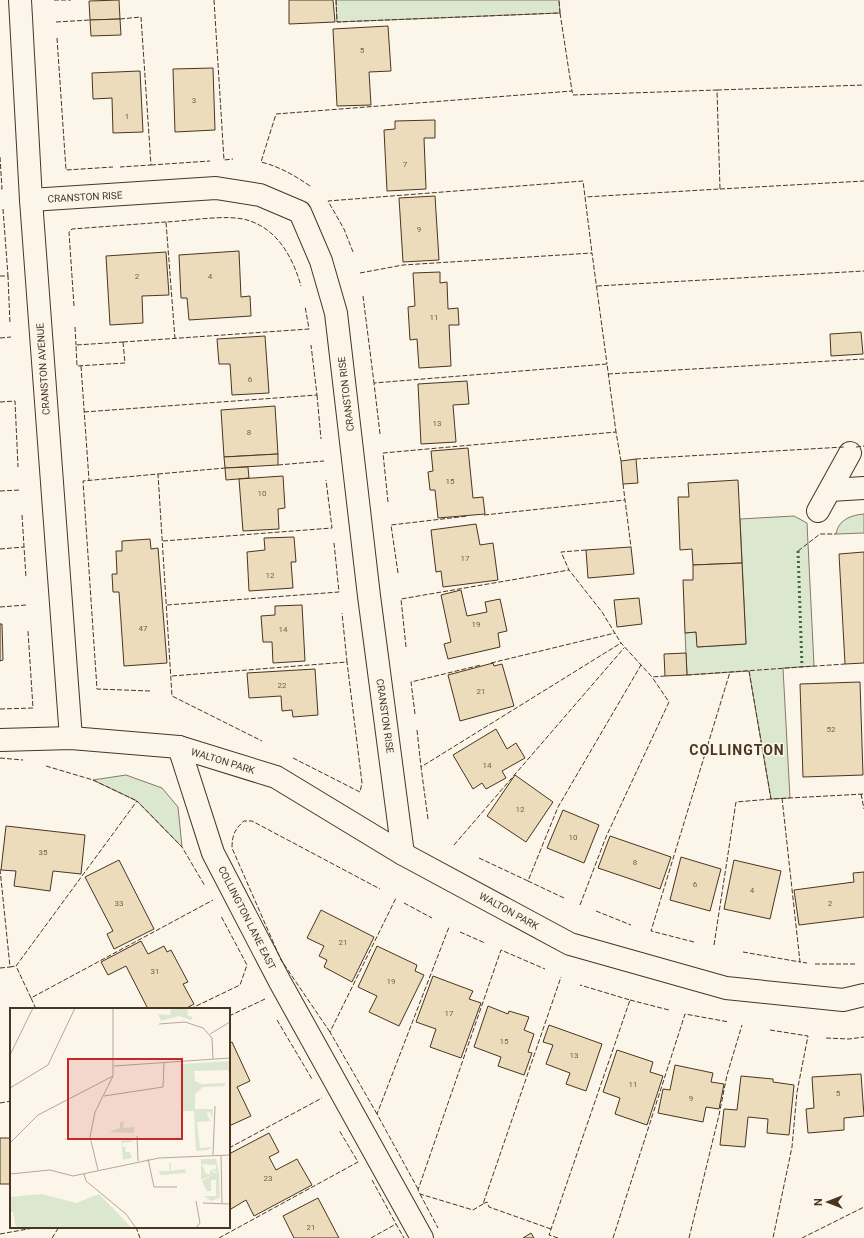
<svg xmlns="http://www.w3.org/2000/svg" width="864" height="1238" font-family="Roboto,sans-serif">
<rect width="100%" height="100%" fill="#fbf6e9"/>
<g fill="#dce7d0" stroke="#887966">
<polygon points="336,0 559,0 560,13 337,22"/>
<path d="M 864,514 L 864,533 L 836,534 C 838,520 851,515 864,514 Z"/>
<polygon points="794,516 807,523 814,666 783,668 790,798 771,799 749,671 687,675 685,633 696,632 698,647 746,644 740,519"/>
<polygon points="126,775 162,788 178,807 182,847 137,801 93,780"/>
</g>
<g fill="#ecdcbc" stroke="#4a3520">
<polygon points="119,0 120,19 90,20 89,1"/>
<polygon points="289,0 333,0 335,22 289,24"/>
<polygon points="120,19 121,35 91,36 90,20"/>
<polygon points="388,26 391,71 369,72 371,105 337,106 333,29"/>
<polygon points="213,68 215,130 175,132 173,69"/>
<polygon points="140,71 143,132 113,133 112,98 93,99 92,73"/>
<polygon points="435,120 435,138 424,138 426,189 387,191 384,130 395,129 395,121"/>
<polygon points="435,196 439,260 403,262 399,198"/>
<polygon points="239,251 241,297 250,296 251,316 189,320 187,298 181,298 179,255"/>
<polygon points="166,252 169,295 142,296 143,323 110,325 106,256"/>
<polygon points="440,272 440,283 447,282 448,309 458,308 459,325 449,325 451,366 419,368 417,339 410,340 408,307 415,306 413,273"/>
<polygon points="861,332 863,354 831,356 830,334"/>
<polygon points="265,336 269,393 232,395 230,364 219,364 217,339"/>
<polygon points="467,381 469,404 453,405 456,442 421,444 418,384"/>
<polygon points="275,406 278,454 224,457 221,410"/>
<polygon points="468,448 473,498 483,497 485,514 438,518 435,490 430,490 428,472 433,471 431,451"/>
<polygon points="278,454 278,465 225,468 224,457"/>
<polygon points="636,459 638,483 623,484 621,461"/>
<polygon points="248,467 249,478 226,480 225,468"/>
<polygon points="283,476 285,508 278,509 279,529 243,531 239,479"/>
<polygon points="738,480 742,563 693,565 692,549 680,550 678,497 689,497 688,483"/>
<polygon points="476,524 480,545 493,543 498,580 443,587 441,571 436,572 431,530"/>
<polygon points="294,537 296,562 291,562 293,588 249,591 247,552 265,550 264,538"/>
<polygon points="150,539 151,549 158,548 167,663 124,666 119,592 113,592 112,574 117,574 116,551 122,551 122,541"/>
<polygon points="631,547 634,574 588,578 586,550"/>
<polygon points="864,552 864,663 845,664 839,554"/>
<polygon points="742,563 746,644 697,647 696,632 685,633 683,580 693,580 693,565"/>
<polygon points="461,590 467,616 487,612 485,602 500,599 507,631 498,633 500,647 448,659 444,644 451,642 441,595"/>
<polygon points="639,598 642,624 617,627 614,600"/>
<polygon points="302,605 305,661 273,663 272,642 263,642 261,616 275,615 275,606"/>
<polygon points="0,624 2,624 3,660 0,661"/>
<polygon points="686,653 687,675 665,676 664,654"/>
<polygon points="493,663 494,666 502,664 514,706 460,721 448,675"/>
<polygon points="315,669 318,715 293,717 292,710 282,711 281,696 249,698 247,673"/>
<polygon points="860,682 863,775 803,777 800,684"/>
<polygon points="496,729 507,749 516,743 525,758 502,771 506,778 486,789 482,783 473,789 453,755"/>
<polygon points="515,775 553,802 526,842 487,816"/>
<polygon points="563,810 599,825 584,863 547,848"/>
<polygon points="6,826 85,835 81,874 53,871 50,891 14,886 16,871 1,870"/>
<polygon points="610,836 671,857 660,889 598,868"/>
<polygon points="681,857 721,869 710,911 670,900"/>
<polygon points="119,860 154,929 114,949 107,934 113,931 85,877"/>
<polygon points="734,860 781,871 770,919 724,909"/>
<polygon points="864,872 864,917 799,925 794,890 854,882 853,873"/>
<polygon points="321,910 374,937 352,982 324,967 327,960 319,956 324,946 307,938"/>
<polygon points="141,941 148,954 164,946 167,952 171,950 188,982 183,984 194,1004 185,1009 148,1009 126,966 108,975 101,962"/>
<polygon points="377,946 417,965 415,971 424,975 399,1026 369,1012 377,996 358,987"/>
<polygon points="433,976 473,991 469,999 481,1003 461,1058 430,1047 436,1029 416,1022"/>
<polygon points="488,1006 508,1014 509,1011 529,1017 524,1030 534,1034 528,1052 532,1053 524,1075 498,1066 501,1057 474,1047"/>
<polygon points="549,1025 602,1044 586,1091 566,1084 570,1073 546,1064 553,1045 543,1042"/>
<polygon points="232,1042 250,1081 237,1087 251,1116 229,1126 229,1044"/>
<polygon points="617,1050 653,1062 650,1072 663,1076 647,1125 615,1114 620,1098 603,1092"/>
<polygon points="675,1065 713,1073 711,1082 724,1084 719,1109 706,1107 703,1122 658,1113 663,1089 670,1090"/>
<polygon points="861,1074 864,1116 844,1118 844,1130 808,1133 806,1109 814,1108 812,1077"/>
<polygon points="741,1076 773,1079 773,1082 794,1085 789,1135 767,1133 768,1119 748,1117 745,1147 720,1145 724,1109 737,1110"/>
<polygon points="269,1133 279,1152 269,1157 276,1170 297,1159 312,1185 254,1216 246,1200 231,1209 229,1205 229,1154"/>
<rect x="0" y="1138" width="11" height="46"/>
<polygon points="318,1198 339,1238 294,1238 283,1216"/>
<polygon points="531,1233 534,1238 523,1238"/>
</g>
<g fill="none" stroke-linecap="round" stroke-linejoin="round">
<g stroke="#4a3520" stroke-width="24">
<g id="street">
<polyline points="20,0 31,200 71,738"/>
<polyline points="31,200 216,188 260,195 300,212 321,261 336,313 369,596 403,854"/>
<polyline points="830,490 864,488"/>
<polyline points="818,511 850,453"/>
<polyline points="0,740 71,738 179,747 276,777 403,854 570,944 726,988 843,1000 864,995"/>
<polyline points="179,747 213,853 280,982 422,1238"/>
</g>
</g>
<use href="#street" stroke="#fbf6e9" stroke-width="22"/>
<polyline stroke="#436837" stroke-width="3" stroke-dasharray="2 3" stroke-linecap="butt" points="798,551 802,667"/>
<g stroke="#4a3520" stroke-width="1" stroke-dasharray="5 2" stroke-linecap="butt">
<polyline points="54,0 71,0"/>
<polyline points="214,0 224,160 233,159"/>
<polyline points="336,0 337,22 560,13 559,0"/>
<polyline points="560,13 572,91"/>
<polyline points="120,19 141,17 151,165 120,167"/>
<polyline points="56,22 90,20"/>
<polyline points="57,38 66,170 113,167"/>
<polyline points="717,90 864,85"/>
<polyline points="0,157 2,189 0,189"/>
<polyline points="151,165 210,161"/>
<path d="M 310,186 C 294,175 280,167 261,162 L 276,114 L 572,91 L 573,95 L 717,90 L 720,189 L 585,197"/>
<polyline points="720,189 864,181"/>
<polyline points="3,209 8,276"/>
<polyline points="353,252 344,229 328,201 583,181 592,253"/>
<polyline points="360,273 403,265 592,253 607,364"/>
<polyline points="0,276 8,276 10,324"/>
<polyline points="597,286 864,271"/>
<polyline points="363,296 374,383"/>
<polyline points="74,306 69,232 72,229 166,222"/>
<polyline points="75,327 76,345"/>
<polyline points="0,338 11,337"/>
<path d="M 175,339 L 166,222 C 188,221 227,214 247,220 C 278,229 293,258 301,286"/>
<polyline points="123,342 309,329 305,306"/>
<polygon points="123,342 125,363 77,366 76,345"/>
<polyline points="81,366 89,480"/>
<polyline points="608,374 864,359"/>
<polyline points="317,395 321,439"/>
<polyline points="0,402 15,401 18,467"/>
<polyline points="84,412 317,395 311,345"/>
<polyline points="380,434 374,383 607,364 616,432"/>
<polyline points="856,447 864,446"/>
<polyline points="636,459 844,447"/>
<polyline points="278,465 324,461"/>
<polyline points="158,474 225,468"/>
<polyline points="623,484 631,547"/>
<polyline points="0,491 20,490"/>
<polyline points="388,502 383,453 616,432 621,461"/>
<polyline points="22,515 26,578"/>
<polyline points="484,515 625,500"/>
<polyline points="163,541 332,528 326,480"/>
<polyline points="0,549 24,547"/>
<polyline points="586,550 561,552 569,570 602,612 621,643 652,677 665,676"/>
<polyline points="798,551 820,534 836,534"/>
<polyline points="398,573 391,525 468,516"/>
<polyline points="167,605 339,592 334,543"/>
<polyline points="0,607 26,605"/>
<polyline points="406,647 401,599 569,570"/>
<polyline points="491,663 615,633"/>
<polyline points="749,671 771,799 864,794"/>
<polyline points="687,675 845,664"/>
<polyline points="172,676 347,662 342,613"/>
<polyline points="150,691 97,689 83,481 158,474 172,696 262,741"/>
<polyline points="0,709 33,708 28,631"/>
<polyline points="415,714 411,682 481,665"/>
<polyline points="417,730 421,767"/>
<polyline points="0,758 23,760"/>
<polyline points="293,758 360,792 362,783 347,662"/>
<polyline points="46,766 93,780 137,801"/>
<polyline points="861,794 864,809"/>
<polyline points="782,798 800,962 807,963"/>
<polyline points="428,819 421,767 621,643"/>
<polyline points="454,845 624,648"/>
<polyline points="479,858 528,881"/>
<polyline points="0,869 10,967 16,966"/>
<polyline points="564,898 528,881 558,807 641,665"/>
<polyline points="404,903 432,918"/>
<polyline points="580,905 606,837 669,702 652,677"/>
<polyline points="596,911 631,925"/>
<polyline points="460,932 485,943"/>
<polyline points="694,942 651,931 730,672"/>
<polyline points="714,945 736,802 771,799"/>
<polyline points="743,952 800,962"/>
<polyline points="815,964 857,964"/>
<polyline points="0,968 10,967"/>
<polyline points="31,998 16,966 137,801 182,847 205,886"/>
<polyline points="630,1000 669,1010"/>
<polyline points="36,1009 31,998 213,900"/>
<polyline points="190,1009 240,985 247,965 221,916"/>
<polyline points="229,1016 265,999"/>
<polyline points="277,1020 312,1079"/>
<polyline points="770,1030 808,1036 797,1092 792,1147 773,1238"/>
<path d="M 330,1032 L 281,960 L 232,848 C 232,835 235,829 244,821 L 252,821 L 380,889"/>
<polyline points="826,1038 849,1039 864,1037"/>
<polyline points="0,1103 11,1101"/>
<polyline points="377,1114 330,1032 396,898"/>
<polyline points="229,1148 322,1098"/>
<polyline points="372,1180 396,1224"/>
<polyline points="418,1189 377,1114 449,927"/>
<polyline points="420,1194 438,1228"/>
<polyline points="483,1204 473,1210 420,1194 418,1190 501,950 545,969"/>
<polyline points="136,1227 140,1238"/>
<polyline points="551,1229 489,1207 487,1202 483,1204 561,977"/>
<polyline points="0,1234 39,1227"/>
<polyline points="52,1238 59,1227"/>
<polyline points="219,1238 358,1162 339,1130"/>
<polyline points="371,1238 396,1224 404,1238"/>
<polyline points="558,1238 549,1235 630,1000 580,985"/>
<polyline points="613,1238 685,1014 729,1022"/>
<polyline points="689,1238 719,1115 727,1075 742,1025"/>
<polyline points="802,1238 864,1207"/>
</g>
</g>
<g text-anchor="middle" dominant-baseline="central" stroke-width="3" stroke-linejoin="round" paint-order="stroke">
<g font-size="8" fill="#725f47">
<text x="362" y="50">5</text>
<text x="194" y="100">3</text>
<text x="127" y="116">1</text>
<text x="405" y="164">7</text>
<text x="419" y="229">9</text>
<text x="137" y="276">2</text>
<text x="210" y="276">4</text>
<text x="434" y="317">11</text>
<text x="250" y="379">6</text>
<text x="437" y="423">13</text>
<text x="249" y="432">8</text>
<text x="450" y="481">15</text>
<text x="262" y="493">10</text>
<text x="465" y="558">17</text>
<text x="270" y="575">12</text>
<text x="476" y="624">19</text>
<text x="143" y="628">47</text>
<text x="283" y="629">14</text>
<text x="282" y="685">22</text>
<text x="481" y="691">21</text>
<text x="831" y="729">52</text>
<text x="487" y="765">14</text>
<text x="520" y="809">12</text>
<text x="573" y="837">10</text>
<text x="43" y="852">35</text>
<text x="635" y="862">8</text>
<text x="695" y="884">6</text>
<text x="752" y="890">4</text>
<text x="119" y="903">33</text>
<text x="830" y="903">2</text>
<text x="343" y="942">21</text>
<text x="155" y="971">31</text>
<text x="391" y="981">19</text>
<text x="449" y="1013">17</text>
<text x="504" y="1041">15</text>
<text x="574" y="1055">13</text>
<text x="633" y="1084">11</text>
<text x="838" y="1093">5</text>
<text x="691" y="1098">9</text>
<text x="268" y="1178">23</text>
<text x="311" y="1227">21</text>
</g>
<g font-size="10" fill="#4a3520" stroke="#fbf6e9">
<text transform="translate(85 197) rotate(-3)">CRANSTON RISE</text>
<text transform="translate(43 369) rotate(-94)">CRANSTON AVENUE</text>
<text transform="translate(346 394) rotate(-97)">CRANSTON RISE</text>
<text transform="translate(385 716) rotate(82)">CRANSTON RISE</text>
<text transform="translate(223 761) rotate(17)">WALTON PARK</text>
<text transform="translate(509 911) rotate(29)">WALTON PARK</text>
<text transform="translate(247 918) rotate(63)">COLLINGTON LANE EAST</text>
</g>
<g font-size="14" font-weight="bold" letter-spacing="1" fill="#4a3520" stroke="#fbf6e9">
<text x="737" y="750">COLLINGTON</text>
</g>
</g>
<g transform="translate(10 1008)">
<rect width="220" height="220" fill="#fbf6e9"/>
<path d="M 161,0 L 177,0 L 178,8 L 183,9 L 181,12 L 169,8 L 151,13 L 148,6 L 160,7 ZM 220,53 L 220,73 L 218,62 L 184,63 L 185,73 L 192,76 L 215,75 L 215,78 L 193,79 L 185,86 L 185,101 L 203,101 L 202,110 L 200,104 L 196,105 L 201,113 L 187,114 L 190,140 L 202,139 L 198,142 L 186,143 L 184,103 L 171,103 L 172,56 ZM 110,114 L 114,114 L 113,120 L 124,119 L 124,125 L 99,124 L 110,120 ZM 111,131 L 121,131 L 122,134 L 112,135 L 113,139 L 116,139 L 115,144 L 120,144 L 122,150 L 113,152 ZM 191,151 L 206,151 L 209,165 L 201,162 L 206,161 L 206,157 L 192,156 L 196,166 L 200,166 L 200,162 L 205,165 L 191,172 ZM 159,155 L 161,155 L 161,163 L 175,161 L 176,165 L 150,167 L 149,163 L 160,163 ZM 205,165 L 209,165 L 210,190 L 201,193 L 194,188 L 206,188 L 206,172 L 201,172 L 201,183 L 197,183 L 192,173 ZM 32,186 L 66,195 L 89,186 L 122,220 L 6,220 L 3,204 L 1,204 L 0,189 Z" fill="#dce7d0"/>
<path fill="none" stroke="#b4a999" stroke-width="1" d="M 149,16 L 175,14 L 193,20 L 202,30 L 203,51M 200,26 L 220,14M 0,47 L 23,0M 104,58 L 220,50M 0,80 L 38,57 L 65,0M 94,88 L 153,79 L 154,54M 127,128 L 128,153M 0,135 L 28,107 L 103,68M 203,147 L 205,98M 211,147 L 212,195M 138,151 L 144,179 L 167,179M 88,162 L 80,129 L 85,104 L 103,68 L 103,0M 0,166 L 40,162 L 63,168 L 149,150 L 220,147M 74,166 L 76,173 L 116,206 L 126,220M 193,195 L 220,196M 186,220 L 190,215 L 186,193"/>
<path fill="#c62828" fill-opacity="0.15" stroke="#c62828" stroke-width="2" d="M 58,51 L 172,51 L 172,131 L 58,131 Z"/>
<rect width="220" height="220" fill="none" stroke="#4a3520" stroke-width="2"/>
</g>
<g transform="translate(828 1202) rotate(270)" stroke="#fbf6e9" stroke-width="3" paint-order="stroke">
<path d="M0-3L7 15L0 10L-7 15Z" fill="#4a3520"/>
<text y="-6" font-size="11" font-weight="bold" text-anchor="middle" fill="#4a3520">N</text>
</g>
</svg>
